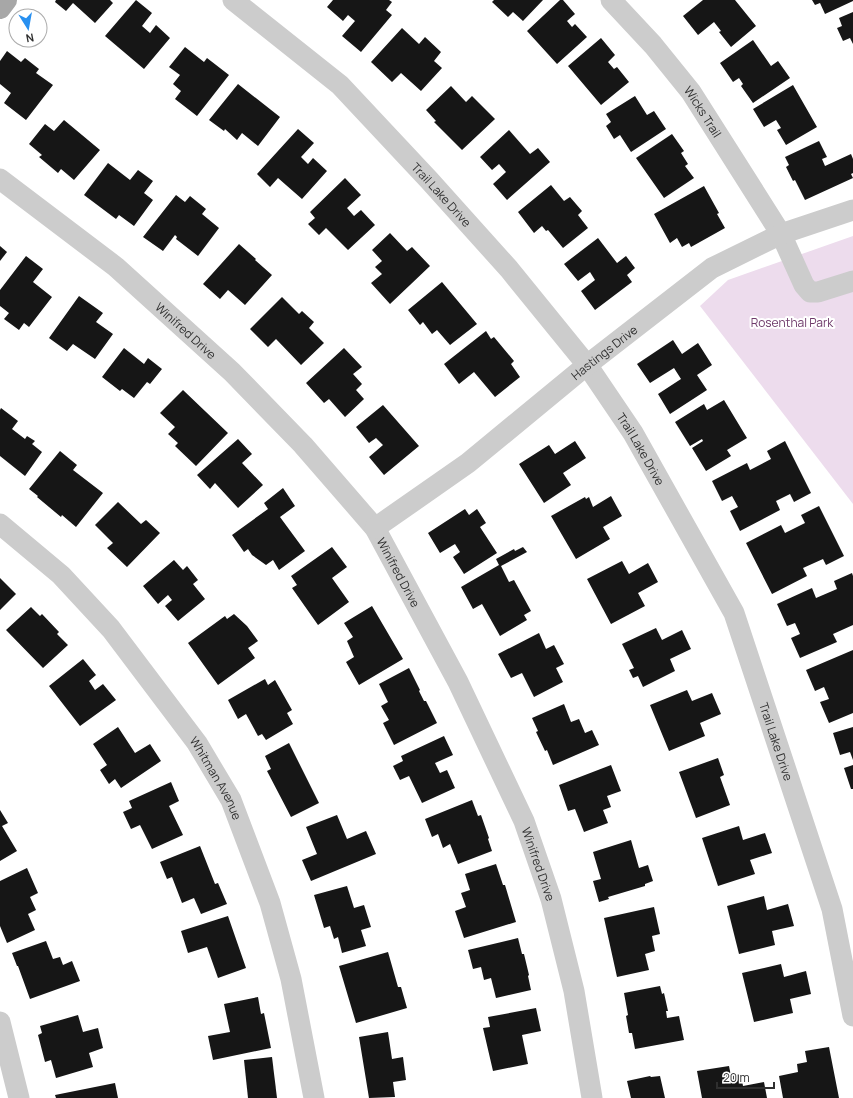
<svg xmlns="http://www.w3.org/2000/svg" width="853" height="1098" font-family="Manrope,sans-serif">
<rect width="100%" height="100%" fill="#fff"/>
<polygon fill="#eddced" points="853,236 853,504 700,306 728,280"/>
<g fill="#161616">
<polygon points="56,0 110,0 113,3 95,23 73,3 66,11 55,2"/>
<polygon points="136,0 152,13 142,26 150,33 156,25 170,38 144,69 105,36"/>
<polygon points="333,0 389,0 392,2 386,10 392,15 361,52 342,36 355,21 348,15 343,21 327,7"/>
<polygon points="494,0 543,0 523,21 513,12 508,17 492,2"/>
<polygon points="560,0 563,0 575,14 567,21 572,27 575,24 587,37 557,64 527,31"/>
<polygon points="703,0 735,0 756,26 731,47 719,32 721,31 714,22 698,35 683,16"/>
<polygon points="812,0 853,0 853,1 825,14 820,3 815,5"/>
<polygon points="853,12 853,44 850,38 843,41 837,28 842,26 839,18"/>
<polygon points="402,28 419,44 425,37 441,52 434,61 442,68 421,91 401,73 392,82 371,62"/>
<polygon points="601,38 615,55 608,62 614,69 617,67 629,82 601,105 568,66"/>
<polygon points="753,40 771,66 778,61 790,78 753,103 741,86 743,84 739,78 733,82 720,63"/>
<polygon points="185,47 204,62 207,58 229,75 197,116 175,99 181,91 173,84 180,75 169,67"/>
<polygon points="7,51 21,62 25,58 39,69 36,73 53,85 26,120 4,103 11,93 0,84 0,61"/>
<polygon points="238,84 280,117 258,146 242,133 237,140 225,129 224,131 209,120"/>
<polygon points="793,85 817,127 786,145 777,130 781,128 776,120 764,127 753,109"/>
<polygon points="451,86 466,102 472,96 495,119 462,150 434,122 436,121 426,110"/>
<polygon points="635,96 647,115 654,111 666,129 631,152 620,135 614,139 606,126 611,122 606,114"/>
<polygon points="64,120 100,150 74,180 61,169 58,173 39,157 42,155 29,144 45,124 54,131"/>
<polygon points="298,129 314,143 301,157 308,164 313,158 327,171 302,199 278,178 270,187 257,174"/>
<polygon points="509,130 530,154 538,148 550,162 507,200 493,184 506,172 499,164 492,170 480,157"/>
<polygon points="672,134 684,151 681,153 688,164 685,166 694,178 664,198 636,158"/>
<polygon points="819,141 827,157 822,159 825,166 851,154 853,159 853,173 851,174 853,178 805,200 795,180 793,181 786,167 789,165 785,157"/>
<polygon points="108,163 130,180 138,170 153,181 144,193 153,200 134,226 119,215 116,219 84,195"/>
<polygon points="345,178 361,195 347,208 354,216 361,210 375,225 348,250 326,228 319,235 308,224 315,218 310,212"/>
<polygon points="551,185 564,201 570,197 582,211 578,215 588,228 563,248 548,230 546,231 542,226 534,233 518,212"/>
<polygon points="704,186 719,213 717,214 725,228 691,247 689,243 682,247 677,238 670,243 654,214"/>
<polygon points="176,195 185,202 190,196 206,209 202,214 219,228 198,256 176,239 177,237 175,235 163,251 143,237"/>
<polygon points="390,233 407,251 412,247 430,266 390,304 371,283 382,274 375,267 382,261 372,250"/>
<polygon points="598,238 617,263 626,256 635,268 627,275 632,282 595,310 581,291 595,280 590,272 578,281 564,264"/>
<polygon points="239,244 256,259 255,260 272,275 245,305 228,290 220,299 203,284"/>
<polygon points="0,246 7,252 0,261"/>
<polygon points="26,256 43,269 33,282 52,297 29,327 24,323 19,330 4,319 9,313 0,306 0,290"/>
<polygon points="442,282 477,324 450,345 437,330 432,334 423,322 420,325 408,310"/>
<polygon points="79,296 103,313 96,322 113,334 95,359 73,344 67,351 49,338"/>
<polygon points="282,297 299,314 302,311 314,322 309,328 324,343 301,365 276,339 268,347 250,329"/>
<polygon points="486,331 491,339 494,337 514,361 511,364 520,377 495,397 474,372 459,384 444,364"/>
<polygon points="673,340 682,354 698,343 712,365 697,375 707,390 670,414 658,394 681,379 674,368 650,383 637,364"/>
<polygon points="124,348 144,364 148,358 162,369 150,384 147,382 134,398 122,389 120,391 102,377"/>
<polygon points="344,348 362,367 353,374 362,384 356,390 364,399 345,417 329,399 324,403 306,383"/>
<polygon points="183,390 228,433 196,466 175,446 178,443 168,434 175,427 160,413"/>
<polygon points="724,400 747,438 727,450 731,456 706,471 692,448 703,441 702,439 690,446 675,422 704,404 707,410"/>
<polygon points="383,405 419,446 384,475 369,457 383,445 376,438 369,443 356,427"/>
<polygon points="1,408 18,421 12,429 25,439 27,436 35,441 32,444 42,452 25,476 0,456 0,410"/>
<polygon points="238,439 252,454 242,463 263,485 238,508 215,483 210,489 197,475"/>
<polygon points="575,441 586,458 563,473 571,485 544,503 519,464 549,445 555,454"/>
<polygon points="785,441 811,493 794,502 790,494 776,501 780,510 740,531 730,511 738,507 732,496 722,501 712,481 747,463 750,470 771,459 767,451"/>
<polygon points="60,451 77,465 73,470 103,493 76,527 62,515 61,517 37,497 38,496 29,489"/>
<polygon points="283,488 295,506 280,517 305,551 279,570 273,560 266,565 252,555 248,549 244,552 232,535 268,509 264,503"/>
<polygon points="611,496 622,516 603,527 610,539 576,559 551,516 585,497 586,499 589,497 593,507"/>
<polygon points="118,502 141,524 146,520 160,533 127,567 107,548 113,543 95,525"/>
<polygon points="819,506 844,556 826,565 823,559 803,568 807,576 772,594 746,543 781,525 785,533 805,523 801,515"/>
<polygon points="465,509 469,515 477,509 486,523 480,527 497,553 464,574 453,557 460,552 455,544 440,553 428,533"/>
<polygon points="332,547 347,567 332,578 349,602 318,625 292,588 297,585 291,576"/>
<polygon points="523,547 527,552 501,566 509,582 514,580 531,611 524,615 527,620 500,636 482,604 473,609 461,587 499,565 496,559 514,549 515,551"/>
<polygon points="174,560 183,570 187,566 198,580 193,584 205,599 178,621 165,606 172,600 168,595 158,604 143,586"/>
<polygon points="622,561 629,574 648,563 658,582 638,593 645,606 611,624 587,579"/>
<polygon points="852,573 853,576 853,625 833,634 837,642 800,658 791,638 800,634 795,623 787,626 777,604 812,588 816,598 837,589 834,581"/>
<polygon points="0,578 16,594 0,610"/>
<polygon points="372,606 403,659 359,685 346,662 354,657 347,641 353,637 344,623"/>
<polygon points="31,607 40,616 42,614 59,632 57,634 68,645 43,668 6,630"/>
<polygon points="234,614 247,626 258,641 248,648 255,658 218,685 188,643 225,616 227,619"/>
<polygon points="656,628 662,640 682,630 691,649 670,659 675,671 643,687 638,676 633,678 629,670 634,668 622,644"/>
<polygon points="539,633 546,649 554,645 564,664 556,668 563,682 534,697 522,673 511,678 498,654"/>
<polygon points="853,650 853,713 829,723 820,702 829,699 824,687 815,691 806,670"/>
<polygon points="83,659 96,675 89,681 95,690 103,684 116,700 80,726 49,686"/>
<polygon points="409,668 420,690 419,691 424,701 426,701 437,723 394,745 383,723 389,720 381,706 388,702 379,684"/>
<polygon points="265,679 268,685 275,680 292,710 287,713 293,724 266,740 262,734 258,736 246,714 238,719 228,700"/>
<polygon points="687,690 692,701 712,693 721,714 700,723 705,736 669,751 650,705"/>
<polygon points="564,704 571,722 579,719 585,733 592,730 599,745 553,765 547,750 545,751 536,732 538,731 532,718"/>
<polygon points="118,727 135,753 150,744 161,761 121,788 115,779 109,784 100,770 107,765 93,744"/>
<polygon points="853,727 853,760 850,752 840,755 833,733"/>
<polygon points="444,736 453,755 435,763 440,773 447,770 455,788 422,803 409,776 400,780 393,766 403,761 401,756"/>
<polygon points="289,743 319,803 291,817 267,771 271,769 265,756"/>
<polygon points="718,758 724,775 720,777 730,805 696,818 679,772"/>
<polygon points="611,765 621,791 607,796 611,807 603,810 608,823 584,832 575,809 568,811 559,785"/>
<polygon points="853,765 853,789 851,789 844,768"/>
<polygon points="171,782 179,801 169,806 183,835 152,849 140,825 131,829 123,812 132,808 129,801"/>
<polygon points="472,800 478,816 481,815 489,838 488,839 492,851 458,864 450,844 443,848 438,834 432,837 425,819"/>
<polygon points="0,810 8,823 2,826 17,851 0,861"/>
<polygon points="337,815 347,839 366,831 376,854 311,881 302,860 317,854 306,827"/>
<polygon points="739,826 743,840 765,833 772,853 750,860 755,874 718,886 702,838"/>
<polygon points="631,840 639,868 648,865 653,881 645,884 645,886 608,897 609,899 599,902 593,881 601,879 593,852"/>
<polygon points="200,846 215,884 218,883 227,904 201,914 194,898 182,903 172,877 167,879 160,862"/>
<polygon points="496,864 503,885 505,885 516,922 464,938 455,911 466,907 461,893 470,890 465,874"/>
<polygon points="27,868 38,893 30,897 36,910 28,914 35,930 7,943 0,926 0,881"/>
<polygon points="347,886 354,908 364,905 371,927 361,930 366,946 342,953 338,937 334,939 330,926 324,928 314,895"/>
<polygon points="764,896 767,910 788,904 794,926 772,931 775,945 739,954 727,906"/>
<polygon points="654,907 660,934 652,936 655,951 645,954 649,970 617,977 604,918"/>
<polygon points="228,916 246,968 218,978 207,947 188,953 181,931"/>
<polygon points="518,938 522,954 524,954 529,975 528,976 531,990 496,998 491,978 484,980 481,967 473,969 468,950"/>
<polygon points="46,941 53,959 60,957 63,965 72,961 80,981 30,999 18,966 17,966 12,953"/>
<polygon points="388,952 398,987 401,987 407,1008 356,1023 339,966"/>
<polygon points="781,964 784,977 806,971 811,994 790,999 793,1013 754,1022 742,973"/>
<polygon points="660,986 662,994 664,993 668,1011 666,1011 667,1018 679,1016 684,1040 635,1049 632,1033 629,1033 626,1016 628,1015 624,993"/>
<polygon points="258,997 261,1014 264,1013 271,1048 213,1060 208,1036 230,1032 224,1004"/>
<polygon points="536,1008 541,1031 522,1035 528,1064 493,1071 483,1028 490,1027 488,1017"/>
<polygon points="78,1015 83,1032 98,1028 103,1048 89,1053 93,1067 56,1078 51,1060 45,1062 38,1035 42,1033 40,1026"/>
<polygon points="388,1032 392,1059 403,1057 406,1080 393,1082 395,1097 369,1098 359,1037"/>
<polygon points="829,1047 839,1098 783,1098 779,1076 798,1072 797,1064 807,1062 805,1051"/>
<polygon points="272,1057 277,1098 248,1098 244,1060"/>
<polygon points="729,1066 731,1076 741,1074 743,1086 764,1082 767,1098 702,1098 697,1071"/>
<polygon points="650,1076 651,1077 660,1076 665,1098 631,1098 627,1081"/>
<polygon points="115,1083 118,1098 56,1098 55,1095"/>
</g>
<g fill="none" stroke-linecap="round" stroke-linejoin="round">
<g stroke="#ccc" stroke-width="21">
<path id="s1" d="M 233,0 L 340,85 L 429,180 L 509,269 L 587,365 L 633,433 L 734,613 L 832,909 L 853,1016"/>
<path id="s2" d="M 611,0 L 653,45 L 691,92 L 781,234 L 804,285 L 810,292 L 818,292 L 853,281"/>
<path id="s3" d="M 0,179 L 116,267 L 232,372 L 303,445 L 375,528 L 458,682 L 524,821 L 551,899 L 574,991 L 592,1098"/>
<path id="s4" d="M 0,524 L 61,575 L 111,629 L 197,743 L 231,800 L 270,903 L 291,979 L 314,1098"/>
<path id="s5" d="M 375,528 L 468,463 L 587,365 L 712,268 L 781,234 L 853,210"/>
<polyline points="0,1022 19,1098"/>
</g>
<polyline stroke="#a7a7a7" stroke-width="22" points="0,8 6,0"/>
</g>
<g text-anchor="middle" dominant-baseline="central" stroke-width="4" stroke-linejoin="round" paint-order="stroke">
<g font-size="12" fill="#2f2f2f" stroke="#fff">
<text stroke="none"><textPath href="#s2" startOffset="145">Wicks Trail</textPath></text>
<text stroke="none"><textPath href="#s1" startOffset="286">Trail Lake Drive</textPath></text>
<text stroke="none"><textPath href="#s3" startOffset="240">Winifred Drive</textPath></text>
<text stroke="none"><textPath href="#s5" startOffset="289">Hastings Drive</textPath></text>
<text stroke="none"><textPath href="#s1" startOffset="610">Trail Lake Drive</textPath></text>
<text stroke="none"><textPath href="#s3" startOffset="564">Winifred Drive</textPath></text>
<text stroke="none"><textPath href="#s1" startOffset="934">Trail Lake Drive</textPath></text>
<text stroke="none"><textPath href="#s4" startOffset="336">Whitman Avenue</textPath></text>
<text stroke="none"><textPath href="#s3" startOffset="888">Winifred Drive</textPath></text>
</g>
<g font-size="12" fill="#6e3a6a" stroke="#fff">
<text x="792" y="322">Rosenthal Park</text>
</g>
</g>
<g transform="translate(28 28) rotate(169)"><circle r="19" fill="#ffffff" stroke="#acacac"/>
<path d="M0-3L7 15L0 10L-7 15Z" fill="#2890f0"/>
<text y="-6" font-size="11" font-weight="bold" text-anchor="middle" fill="#2f2f2f">N</text>
</g>
<path d="M717 1082v6h57v-6" fill="none" stroke="#2f2f2f" stroke-width="2"/>
<text x="723" y="1082" font-size="12" fill="#2f2f2f" stroke="#ffffff" stroke-width="3" paint-order="stroke">20 m</text>
</svg>
